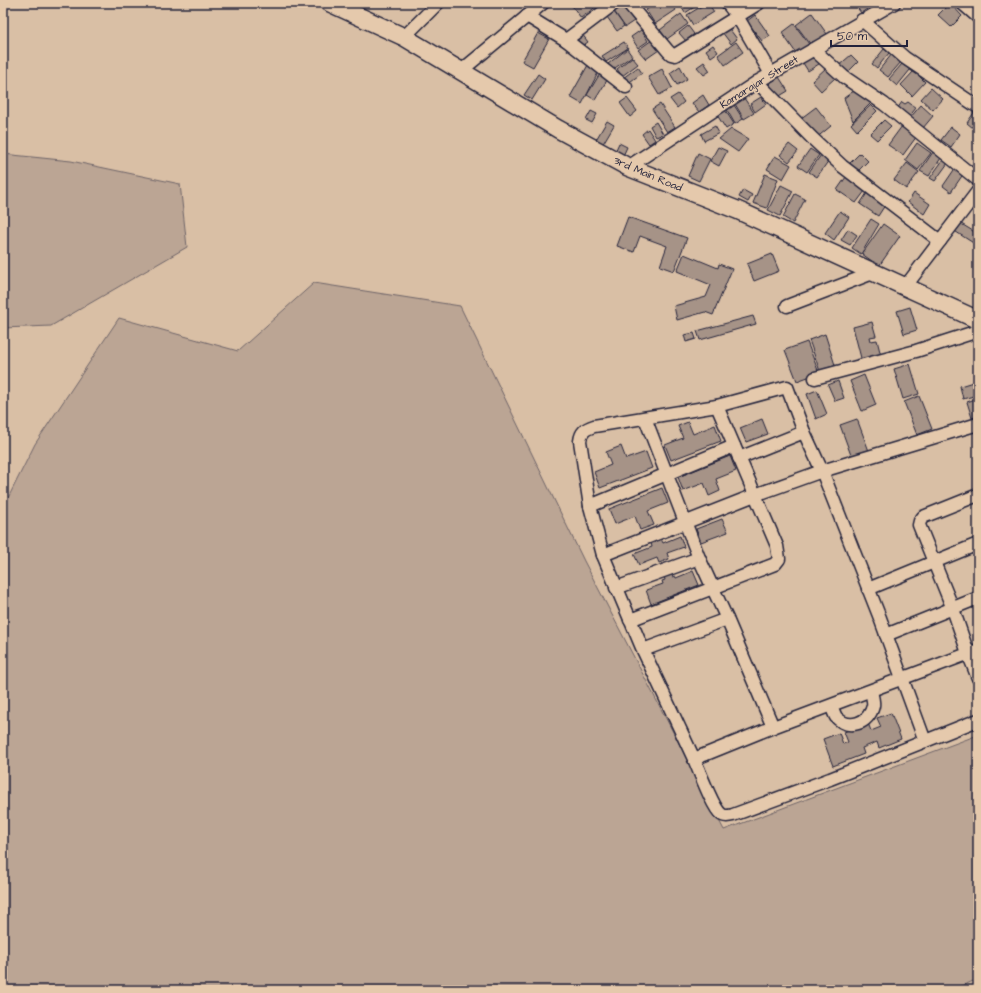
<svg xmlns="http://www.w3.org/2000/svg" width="981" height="993" font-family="'Architects Daughter',sans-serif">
<rect width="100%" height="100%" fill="#d9bfa5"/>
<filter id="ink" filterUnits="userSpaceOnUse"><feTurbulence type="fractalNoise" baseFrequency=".025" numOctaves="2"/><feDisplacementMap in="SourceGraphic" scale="8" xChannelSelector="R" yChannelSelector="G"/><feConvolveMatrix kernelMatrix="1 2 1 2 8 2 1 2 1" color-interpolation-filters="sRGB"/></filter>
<g filter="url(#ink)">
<g fill="#bba594" stroke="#6e6468">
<polygon points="3,154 71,161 180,184 187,247 51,326 3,328"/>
<polygon points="314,283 460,306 584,561 724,830 978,735 978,979 952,990 3,990 3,508 35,444 119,318 238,351"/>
</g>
<g fill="#a69387" stroke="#22223b">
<polygon points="570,3 601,3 581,18"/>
<polygon points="656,3 671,3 676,10 655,24 646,10"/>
<polygon points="679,3 701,3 685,13"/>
<polygon points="707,3 708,3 714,12 693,25 687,15"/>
<polygon points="854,3 872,3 873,5 861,13"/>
<polygon points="950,3 962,16 951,27 938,15"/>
<polygon points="623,5 634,21 625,27 614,11"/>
<polygon points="614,12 624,26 617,31 607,17"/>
<polygon points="812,13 827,34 811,45 796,25"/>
<polygon points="681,14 688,24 667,39 660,30"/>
<polygon points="755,15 770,36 762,41 747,21"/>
<polygon points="794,24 809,44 796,53 782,33"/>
<polygon points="688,26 694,34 686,41 679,33"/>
<polygon points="728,27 737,39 731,44 722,32"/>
<polygon points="579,30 588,42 578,49 569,37"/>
<polygon points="641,30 648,41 638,48 631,37"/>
<polygon points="538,33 549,39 533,67 522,61"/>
<polygon points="652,40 659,50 646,59 638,50"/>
<polygon points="624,42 628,48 606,62 602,56"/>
<polygon points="736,42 743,52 725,65 718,55"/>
<polygon points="713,45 718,52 711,57 706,50"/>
<polygon points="627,49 632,56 612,70 608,64"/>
<polygon points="884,49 889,53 877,68 872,64"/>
<polygon points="817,54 822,62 808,71 803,63"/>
<polygon points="892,54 901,62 888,77 879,70"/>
<polygon points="851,55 858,62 845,75 837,67"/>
<polygon points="632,57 638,64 622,76 617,69"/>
<polygon points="704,62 710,71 704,75 697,67"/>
<polygon points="902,64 910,70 897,86 889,79"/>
<polygon points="588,65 599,71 582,104 570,97"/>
<polygon points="680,66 687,79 677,85 670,73"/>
<polygon points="638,67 642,73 627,84 623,78"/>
<polygon points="827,67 836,77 821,91 812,81"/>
<polygon points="662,69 672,88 659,95 648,77"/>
<polygon points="914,71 925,82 912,96 901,85"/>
<polygon points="601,72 609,77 595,100 587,95"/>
<polygon points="538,74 545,79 532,100 524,95"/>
<polygon points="779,77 788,91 778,97 769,84"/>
<polygon points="858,88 873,101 853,121 844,98"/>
<polygon points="931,88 943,99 933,110 921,99"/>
<polygon points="678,94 684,102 677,108 670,99"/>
<polygon points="703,95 709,105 699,112 692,103"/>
<polygon points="761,97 766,104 755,112 750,104"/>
<polygon points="627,98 637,111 630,117 620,103"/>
<polygon points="744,98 754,113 744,119 735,104"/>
<polygon points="902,102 905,104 908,102 916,108 908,118 897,109"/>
<polygon points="660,104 675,127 667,132 652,109"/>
<polygon points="734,105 743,119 735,124 727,110"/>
<polygon points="871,105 877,111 857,131 851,124"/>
<polygon points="921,105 933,116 923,128 910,118"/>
<polygon points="816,107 831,126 815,139 800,119"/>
<polygon points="725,110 734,124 726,129 717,115"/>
<polygon points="591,111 597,114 592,123 586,120"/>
<polygon points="975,111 978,113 978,122 973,128 967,123"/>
<polygon points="884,120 891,126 877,140 870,134"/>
<polygon points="607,121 614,125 601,147 594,143"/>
<polygon points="656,122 663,134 656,137 650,126"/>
<polygon points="715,126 719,133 704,141 701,134"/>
<polygon points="902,126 917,136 903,155 888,145"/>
<polygon points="951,127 960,134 951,147 941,140"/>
<polygon points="648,129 655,140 649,144 642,134"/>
<polygon points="731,129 748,139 738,152 719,139"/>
<polygon points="619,143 627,147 622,158 614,154"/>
<polygon points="917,143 931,153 918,170 905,160"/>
<polygon points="789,144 798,151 789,162 780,155"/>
<polygon points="718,147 727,151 719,166 710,161"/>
<polygon points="810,149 819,155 807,172 798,166"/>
<polygon points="933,152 941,158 929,176 920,171"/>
<polygon points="698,153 710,159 699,181 688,176"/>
<polygon points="860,153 868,161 855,174 847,166"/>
<polygon points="821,155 829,160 817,177 809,172"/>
<polygon points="775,156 791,165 783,179 767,169"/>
<polygon points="943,160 948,163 935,181 930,178"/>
<polygon points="907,163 919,172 906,189 894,180"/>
<polygon points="956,167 964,173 951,192 943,186"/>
<polygon points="765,174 778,179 767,208 753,203"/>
<polygon points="846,177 865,191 856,203 837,190"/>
<polygon points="781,185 793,191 780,216 768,210"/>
<polygon points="743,190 752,195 748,202 739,197"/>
<polygon points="869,190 887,202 878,216 860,204"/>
<polygon points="914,193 930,204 924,214 908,202"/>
<polygon points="795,194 805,199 793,223 783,217"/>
<polygon points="840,211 849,217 834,240 825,233"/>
<polygon points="628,217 687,238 674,271 660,266 667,246 640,236 634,252 617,246"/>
<polygon points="871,219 879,224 861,254 852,248"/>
<polygon points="958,222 978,234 978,246 953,230"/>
<polygon points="883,224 900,236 879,266 862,254"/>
<polygon points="848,229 857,235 850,245 841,240"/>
<polygon points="684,254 718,268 719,264 732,269 713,315 705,312 677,320 674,306 706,297 711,285 677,271"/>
<polygon points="772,254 779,271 754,281 747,264"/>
<polygon points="910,307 917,330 904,334 897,311"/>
<polygon points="753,316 756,324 700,340 697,331"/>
<polygon points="872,322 876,336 870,337 871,341 877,340 881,356 862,362 853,327"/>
<polygon points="694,333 696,339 686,342 684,335"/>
<polygon points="825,334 836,368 821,374 809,340"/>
<polygon points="807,342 819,373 797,381 785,350"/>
<polygon points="910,364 919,394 903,399 894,369"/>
<polygon points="864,375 876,405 862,411 850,381"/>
<polygon points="838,381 844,398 835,401 828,385"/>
<polygon points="973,382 977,395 963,399 960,386"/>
<polygon points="817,390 827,414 816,419 807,394"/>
<polygon points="919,396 932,429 917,435 904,402"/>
<polygon points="978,398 978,416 972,418 967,402"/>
<polygon points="762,419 768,434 746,442 740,428"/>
<polygon points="857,419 869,451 852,458 840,425"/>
<polygon points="688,422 693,434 715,425 721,441 671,460 665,445 683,438 678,426"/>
<polygon points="621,446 626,459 646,452 652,468 600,488 594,472 611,465 606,452"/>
<polygon points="730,456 736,471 716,479 720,491 709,496 704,483 683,491 678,477"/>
<polygon points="662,488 668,503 648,511 654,525 640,530 635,516 615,524 609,509"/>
<polygon points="722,519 728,532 701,542 696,529"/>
<polygon points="680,536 684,547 667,553 669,559 659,563 657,558 639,565 634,554 652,547 651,543 661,539 663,543"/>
<polygon points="693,571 699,585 651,604 646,590 663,584 662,581 665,580 664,576 671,573 673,577 675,576 676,578"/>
<polygon points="891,713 901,739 879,748 877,742 862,748 864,754 833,766 823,739 839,733 843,744 848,742 844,732 868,723 871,731 881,727 877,718"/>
</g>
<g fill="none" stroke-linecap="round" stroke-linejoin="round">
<g stroke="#22223b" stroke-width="15">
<g id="street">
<polyline points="628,3 668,51 671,54 675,55 759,3"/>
<polyline points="727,3 737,16 771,74"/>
<polyline points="962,3 978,17"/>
<polyline points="527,16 566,40 615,3"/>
<polyline points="862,20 905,58 978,107"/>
<polyline points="404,37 438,3"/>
<polyline points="566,40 626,87"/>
<polyline points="813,49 844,77 884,104 978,180"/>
<polyline points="461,71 543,3"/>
<polyline points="757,82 813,139 842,166 940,241"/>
<polyline points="628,167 757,82 894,3"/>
<polyline points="905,287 978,191"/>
<polyline points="787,306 873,273"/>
<polyline points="815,378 916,351 978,331"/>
<polyline points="645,418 699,558 727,619 773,727"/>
<polyline points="739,458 804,432"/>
<polyline points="978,495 923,517 920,521 919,525 953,609 968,653 978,678"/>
<polyline points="590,506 734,446"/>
<polyline points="603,555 755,495 822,471 978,424"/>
<polyline points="616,588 699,558"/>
<polyline points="868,589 978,544"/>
<polyline points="630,620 775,564 779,559 777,546 717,406"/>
<polyline points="886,635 978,598"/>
<polyline points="643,650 727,619"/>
<path d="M 831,706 C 833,709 834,714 836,717 C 849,731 869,723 873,706 C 874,702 872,696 871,691"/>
<path d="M 925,741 C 910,700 895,659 880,618 L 822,471 L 804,432 L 787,387 L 717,406 L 594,426 C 585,429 581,432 580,441 L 590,506 L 603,555 L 643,650 L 694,759 L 773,727 L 978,650"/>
<path d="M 694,759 C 699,770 713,808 721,814 C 724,817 729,816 733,815 L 830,779 L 978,720"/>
</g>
</g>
<g stroke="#22223b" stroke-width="20">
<polyline id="secondary" points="330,3 404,37 558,129 628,167 737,210 978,320"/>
</g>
<use href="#street" stroke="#e5c9ac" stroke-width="12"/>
<use href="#secondary" stroke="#e5c9ac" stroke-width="17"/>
</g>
</g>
<g text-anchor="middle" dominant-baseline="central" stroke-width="3" stroke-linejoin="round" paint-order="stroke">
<g font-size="11" fill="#22223b" stroke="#e5c9ac">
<text transform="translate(759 82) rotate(-32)">Kamarajar Street</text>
<text transform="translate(648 174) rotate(23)">3rd Main Road</text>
</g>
</g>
<rect width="981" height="993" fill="none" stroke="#e5c9ac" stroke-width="16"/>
<rect x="8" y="8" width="965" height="977" fill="none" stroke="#22223b" stroke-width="1.5" filter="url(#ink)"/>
<path d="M831 40v6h76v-6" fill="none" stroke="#22223b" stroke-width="2"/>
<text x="837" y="40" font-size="12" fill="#22223b" stroke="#e5c9ac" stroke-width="3" paint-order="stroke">50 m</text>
</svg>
